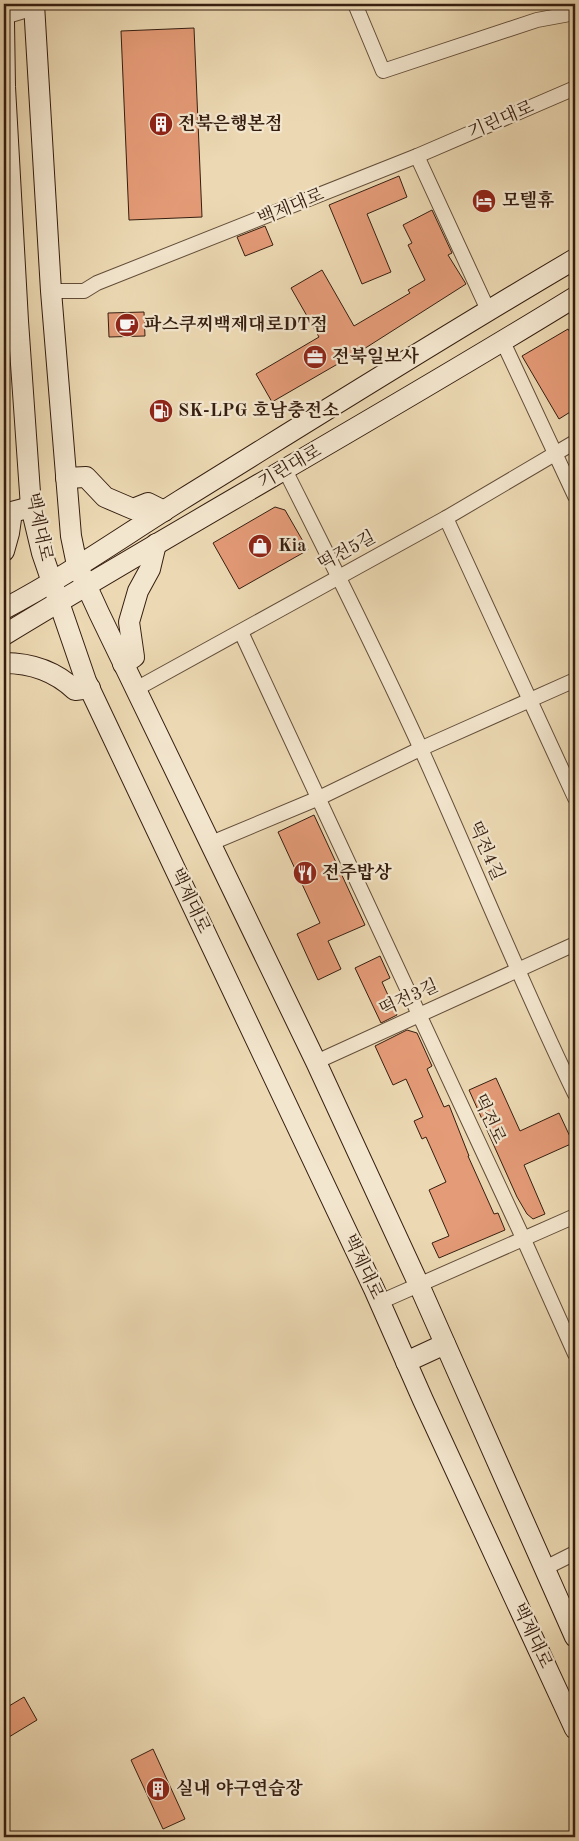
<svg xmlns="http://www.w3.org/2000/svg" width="579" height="1841" font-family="'Old Standard TT','Noto Serif KR',serif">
<rect width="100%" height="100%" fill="#ecd9b3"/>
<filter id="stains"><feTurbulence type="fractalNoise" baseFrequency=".004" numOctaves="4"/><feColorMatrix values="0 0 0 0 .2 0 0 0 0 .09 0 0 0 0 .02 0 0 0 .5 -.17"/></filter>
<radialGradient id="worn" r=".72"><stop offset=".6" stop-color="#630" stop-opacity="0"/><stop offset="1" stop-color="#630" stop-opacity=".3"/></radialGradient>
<g fill="#e49b77" stroke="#351e10">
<polygon points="194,28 202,217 129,220 121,31"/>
<polygon points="399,176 407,197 367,214 391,272 362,284 329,205"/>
<polygon points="432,210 452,253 448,255 466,284 367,347 272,402 256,374 319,337 291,288 322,270 354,326 410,293 408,290 425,280 408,245 412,243 403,225"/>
<polygon points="265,226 273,245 245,256 237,237"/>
<polygon points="144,312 145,336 109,337 108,313"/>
<polygon points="568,329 575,341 575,409 559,419 522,356"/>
<polygon points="275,507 285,510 308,550 239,589 213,543"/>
<polygon points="314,815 365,925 328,941 341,969 318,980 297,934 320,923 278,832"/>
<polygon points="380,956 390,978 382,982 397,1015 381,1023 355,968"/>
<polygon points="407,1030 417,1033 432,1066 427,1069 444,1107 449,1105 469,1156 468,1156 494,1214 498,1213 505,1230 439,1258 432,1243 449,1236 429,1190 446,1182 426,1137 422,1139 414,1121 423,1117 406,1079 393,1085 375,1046"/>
<polygon points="496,1078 520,1131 559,1113 573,1143 524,1165 545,1214 533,1219 527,1214 517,1197 469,1090"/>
<polygon points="24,1697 37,1720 4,1740 4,1709"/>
<polygon points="153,1749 185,1819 163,1829 131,1760"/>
</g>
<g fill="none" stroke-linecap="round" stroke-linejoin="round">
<g stroke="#634d39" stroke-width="16">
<g id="street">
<polyline points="355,4 383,71 537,20 575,13"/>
<polyline points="4,17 34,8"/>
<polyline points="417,156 488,310"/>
<polyline points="51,291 84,291 97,283 417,156 575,88"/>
<polyline points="503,342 575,496"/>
<path d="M 285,470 C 332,563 378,655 421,749 C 473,864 520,981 575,1094"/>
<polyline points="446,518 575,798"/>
<polyline points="241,632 524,1240 575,1354"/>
<polyline points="136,689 446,518 575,442"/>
<polyline points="209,844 319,798 420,749 575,680"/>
<polyline points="316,1062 575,944"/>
<polyline points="380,1302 575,1216"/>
<polyline points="545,1568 575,1553"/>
</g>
</g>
<g stroke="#351e10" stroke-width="22">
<g id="secondary">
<polyline points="34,4 51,291 71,536 77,565 99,613 316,1062 419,1285 575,1637"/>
<polyline points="4,22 5,87 18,321 31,507 42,553 86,681 374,1289 423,1400 575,1729"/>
<polyline points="66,478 86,477 105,497 133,509 148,503 164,511"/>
<polyline points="4,551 9,533 12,512 31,507"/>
<path d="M 4,609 C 65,577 122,537 181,500 C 312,419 442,337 575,259"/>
<path d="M 4,635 C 193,520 387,413 575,297"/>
<path d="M 4,663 C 30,663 55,671 75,690 L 90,688"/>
<polyline points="123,664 134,657 129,622 138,591 150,569 156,544"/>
<polyline points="406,1362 445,1344"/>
</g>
</g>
<use href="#street" stroke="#f3e6ce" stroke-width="14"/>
<use href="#secondary" stroke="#f3e6ce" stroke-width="20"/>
</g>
<defs>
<g id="building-disc" transform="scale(1.25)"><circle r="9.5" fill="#8f2418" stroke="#f3e6ce"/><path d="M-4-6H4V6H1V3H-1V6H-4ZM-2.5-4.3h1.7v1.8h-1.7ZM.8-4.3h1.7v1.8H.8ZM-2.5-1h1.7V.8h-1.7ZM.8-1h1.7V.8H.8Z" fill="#fff"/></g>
<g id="hotel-disc" transform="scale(1.25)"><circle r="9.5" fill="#8f2418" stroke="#f3e6ce"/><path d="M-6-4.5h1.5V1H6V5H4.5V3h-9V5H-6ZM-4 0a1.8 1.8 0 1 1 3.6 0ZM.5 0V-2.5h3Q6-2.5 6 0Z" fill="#fff"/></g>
<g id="cafe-disc" transform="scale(1.25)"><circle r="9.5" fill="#8f2418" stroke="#f3e6ce"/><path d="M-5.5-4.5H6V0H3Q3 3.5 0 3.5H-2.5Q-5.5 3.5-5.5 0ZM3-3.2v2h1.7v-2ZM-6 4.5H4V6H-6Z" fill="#fff"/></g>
<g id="office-disc" transform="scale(1.25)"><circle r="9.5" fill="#8f2418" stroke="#f3e6ce"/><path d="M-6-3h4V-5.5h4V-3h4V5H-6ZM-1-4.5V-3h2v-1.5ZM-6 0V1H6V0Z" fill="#fff"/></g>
<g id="fuel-disc" transform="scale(1.25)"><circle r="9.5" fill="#8f2418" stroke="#f3e6ce"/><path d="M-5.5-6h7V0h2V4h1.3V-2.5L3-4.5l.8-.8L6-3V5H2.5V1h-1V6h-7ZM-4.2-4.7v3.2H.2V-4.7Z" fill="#fff"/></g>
<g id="shop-disc" transform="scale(1.25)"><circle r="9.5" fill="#8f2418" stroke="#f3e6ce"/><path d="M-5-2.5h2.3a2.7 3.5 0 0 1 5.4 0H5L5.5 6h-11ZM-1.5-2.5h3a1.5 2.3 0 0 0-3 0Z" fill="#fff"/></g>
<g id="restaurant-disc" transform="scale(1.25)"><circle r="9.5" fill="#8f2418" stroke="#f3e6ce"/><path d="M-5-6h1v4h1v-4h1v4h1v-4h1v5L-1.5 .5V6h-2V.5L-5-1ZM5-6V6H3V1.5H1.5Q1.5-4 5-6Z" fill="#fff"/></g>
</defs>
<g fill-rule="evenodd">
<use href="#building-disc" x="161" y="124"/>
<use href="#hotel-disc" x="484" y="201"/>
<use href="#cafe-disc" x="127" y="325"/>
<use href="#office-disc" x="315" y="357"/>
<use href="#fuel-disc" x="161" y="411"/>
<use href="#shop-disc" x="260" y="546"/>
<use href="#restaurant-disc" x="305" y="873"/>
<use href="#building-disc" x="158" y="1789"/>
</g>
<g text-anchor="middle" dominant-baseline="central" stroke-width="4.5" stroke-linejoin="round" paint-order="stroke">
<g font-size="18" fill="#351e10" stroke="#f3e6ce">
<text transform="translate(501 120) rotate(-23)">기린대로</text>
<text transform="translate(291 207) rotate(-22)">백제대로</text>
<text transform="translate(290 467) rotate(-30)">기린대로</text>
<text transform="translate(39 527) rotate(78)">백제대로</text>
<text transform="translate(347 551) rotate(-29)">떡전5길</text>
<text transform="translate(486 851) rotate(66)">떡전4길</text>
<text transform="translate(190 901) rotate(65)">백제대로</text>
<text transform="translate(409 998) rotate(-25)">떡전3길</text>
<text transform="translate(489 1119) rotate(65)">떡전로</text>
<text transform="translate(363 1267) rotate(65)">백제대로</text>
<text transform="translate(532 1636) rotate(65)">백제대로</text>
</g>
<g font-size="18" font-weight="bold" fill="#351e10" stroke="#f3e6ce" text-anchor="start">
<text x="178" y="124">전북은행본점</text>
<text x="502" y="201">모텔휴</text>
<text x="144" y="325">파스쿠찌백제대로DT점</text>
<text x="332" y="357">전북일보사</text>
<text x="178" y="411">SK-LPG 호남충전소</text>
<text x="278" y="546">Kia</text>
<text x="322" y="873">전주밥상</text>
<text x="176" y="1789">실내 야구연습장</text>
</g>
</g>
<rect width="579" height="1841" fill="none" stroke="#ecd9b3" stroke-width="20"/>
<rect x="5" y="5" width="569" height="1831" fill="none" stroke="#351e10" stroke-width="2.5"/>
<rect x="10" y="10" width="559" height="1821" fill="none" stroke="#351e10"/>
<rect width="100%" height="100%" filter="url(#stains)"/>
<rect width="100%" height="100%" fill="url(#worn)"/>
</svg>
